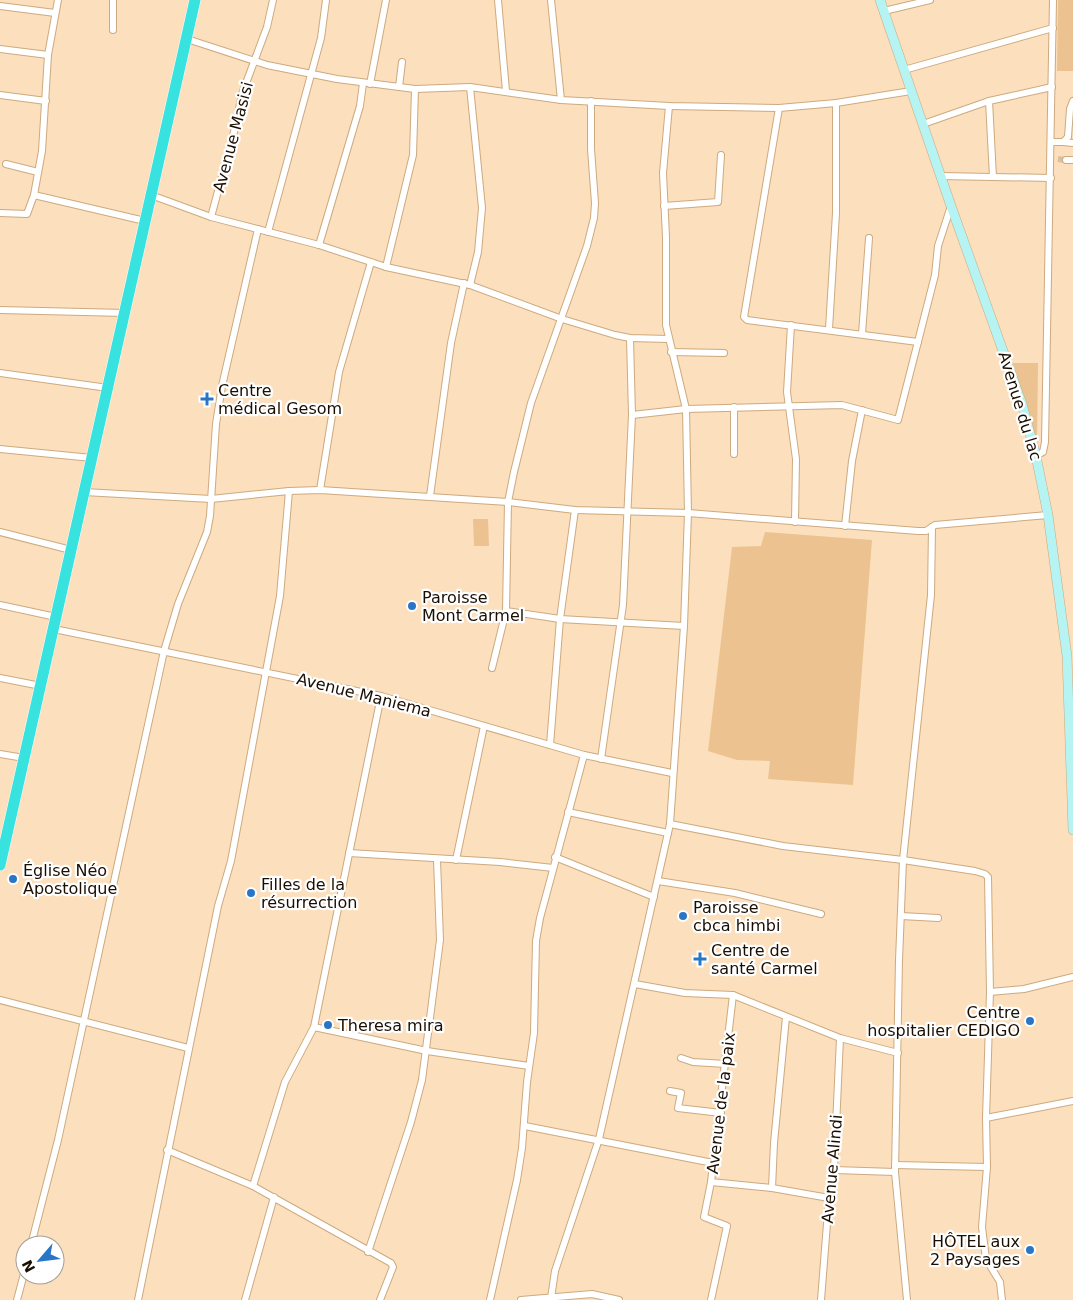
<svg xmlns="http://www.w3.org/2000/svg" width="1073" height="1300" font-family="'DejaVu Sans',sans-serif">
<rect width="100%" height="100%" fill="#fcdfbc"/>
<g fill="#ecc390">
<polygon points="1058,0 1073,0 1073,71 1057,71"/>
<polygon points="1013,363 1038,363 1037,444"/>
<polygon points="473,519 488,519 489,546 474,546"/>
<polygon points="765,532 872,540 853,785 768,779 770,761 737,760 708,751 732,547 761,546"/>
</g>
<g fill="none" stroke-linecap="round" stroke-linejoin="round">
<polyline stroke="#dac0a0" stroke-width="6" stroke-dasharray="6 3" stroke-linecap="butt" points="1058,159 1066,160"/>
<g stroke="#cdaa7f" stroke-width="8">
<g id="minor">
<polyline points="113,0 113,30"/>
<polyline points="498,0 506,91"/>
<polyline points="551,0 561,100"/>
<polyline points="0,6 55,13"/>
<polyline points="884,11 930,0"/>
<polyline points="187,39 267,65 337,79 415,89 470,87 561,100 669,106 779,108 836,103 911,91"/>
<polyline points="0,49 48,55"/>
<polyline points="904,70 1053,28"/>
<polyline points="370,84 386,0"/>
<polyline points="399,87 402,62"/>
<polyline points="470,87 482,208 478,252 470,285"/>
<polyline points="0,95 46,101"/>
<polyline points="989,101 993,177"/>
<polyline points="779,108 744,317 747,320 918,342"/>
<polyline points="923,124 989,101 1052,87"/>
<polyline points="1051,142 1063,142 1068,137 1070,109 1073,101"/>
<polyline points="1063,142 1073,143"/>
<polyline points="1066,160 1073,160"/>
<polyline points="6,164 38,172"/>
<polyline points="940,176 1051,178"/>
<polyline points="34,195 145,221"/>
<polyline points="151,195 211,217 319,245 386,267 470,285 562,319 615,335 630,338 668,339"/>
<polyline points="664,206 718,202 721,155"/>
<polyline points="0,213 27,214 34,195 42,151 48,55 58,0"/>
<polyline points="211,217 235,128 242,94 267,27 273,0"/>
<polyline points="268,232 321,38 326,0"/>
<polyline points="319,245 360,106 363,83"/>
<polyline points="386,267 413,155 415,89"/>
<polyline points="0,310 125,313"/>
<polyline points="791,325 787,392 796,459 795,522"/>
<polyline points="829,329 836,213 836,103"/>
<polyline points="862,334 869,238"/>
<polyline points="671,352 724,353"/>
<polyline points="0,373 108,388"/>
<polyline points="734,407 734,454"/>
<polyline points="632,415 686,409 842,405 898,420 935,275 938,246 951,206"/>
<polyline points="0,449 92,458"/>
<polyline points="1036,456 1043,452 1045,442 1053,0"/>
<polyline points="320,490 339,372 371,262"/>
<polyline points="84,492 211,499 289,491 320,490 508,502 575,510 688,513 918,531 926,531 935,525 1048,515"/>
<polyline points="430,496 451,343 464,283"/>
<polyline points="845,526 852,461 862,410"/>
<polyline points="0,532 71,550"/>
<polyline points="0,605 56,617"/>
<polyline points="506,611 560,619 684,626"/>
<polyline points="54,629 381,696 584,755 672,773"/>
<polyline points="492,668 506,611 508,502 514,472 531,403 587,246 594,218 595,203 591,149 591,101"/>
<polyline points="0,678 41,686"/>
<polyline points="550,745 560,619 575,510"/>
<polyline points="0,754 24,758"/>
<polyline points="601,759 623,605 632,415 630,338"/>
<polyline points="568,812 668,833"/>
<polyline points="670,824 783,846 903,860 975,871 985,874 988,877 990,992 986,1118 987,1167 982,1227 986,1259 1000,1282 1002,1300"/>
<polyline points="349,853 500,862 553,868"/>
<polyline points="555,857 654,897"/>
<polyline points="456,860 484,726"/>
<polyline points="658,881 735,893 821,914"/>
<polyline points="901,916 938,918"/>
<polyline points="635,984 685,993 733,995 840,1038 898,1053"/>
<polyline points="990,992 1024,989 1073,977"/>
<polyline points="733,995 711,1182 772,1188 829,1198"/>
<polyline points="0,1000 188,1048"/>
<polyline points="314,1027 427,1051 529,1066"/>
<polyline points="681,1058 693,1062 726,1064"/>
<polyline points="670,1091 681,1093 678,1108 721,1113"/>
<polyline points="986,1118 1073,1101"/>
<polyline points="525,1126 713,1163"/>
<polyline points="167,1150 253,1186 391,1263 393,1267 380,1300"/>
<polyline points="895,1165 987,1167"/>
<polyline points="834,1170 895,1172"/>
<polyline points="253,1186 285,1082 314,1027 381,696"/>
<polyline points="772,1188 774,1143 786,1017"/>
<polyline points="31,1245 58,1140 164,651 178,604 207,532 210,516 216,424 222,386 258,229"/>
<polyline points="368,1252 411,1122 422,1080 440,940 437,860"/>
<polyline points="551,1298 555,1271 599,1139 670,824 684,626 688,513 686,409 666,325 666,237 663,173 669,106"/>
<polyline points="17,1300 25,1270"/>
<polyline points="138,1300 218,906 231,861 280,596 289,491"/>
<polyline points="245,1300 274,1197"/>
<polyline points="490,1300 517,1180 522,1148 527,1082 534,1033 536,941 540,918 584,755"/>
<polyline points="521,1300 592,1294 619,1300"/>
<polyline points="711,1300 727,1226 704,1217 711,1182"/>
<polyline points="821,1300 829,1198 834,1170 840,1038"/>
<polyline points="907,1300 895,1172 899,960 903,860 931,595 932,527"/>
</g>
</g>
<g stroke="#cdaa7f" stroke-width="10">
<polyline id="secondary" points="880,0 951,206 1022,404 1036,456 1048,515 1067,656 1073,830"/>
</g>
<g stroke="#fff" stroke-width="12">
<polyline id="trunk" points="0,865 195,0"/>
</g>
<use href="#minor" stroke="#fff" stroke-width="6"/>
<use href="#secondary" stroke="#b5f4f3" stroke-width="9"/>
<use href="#trunk" stroke="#38e2df" stroke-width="11"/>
</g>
<g fill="#2876c5" stroke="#fff" stroke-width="2">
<path d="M204.5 391.5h5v5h5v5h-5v5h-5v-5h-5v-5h5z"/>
<circle cx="412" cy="606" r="5"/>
<circle cx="13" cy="879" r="5"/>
<circle cx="251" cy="893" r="5"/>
<circle cx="683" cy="916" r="5"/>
<path d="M697.5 951.5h5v5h5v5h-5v5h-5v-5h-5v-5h5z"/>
<circle cx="1030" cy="1021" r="5"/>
<circle cx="328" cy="1025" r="5"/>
<circle cx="1030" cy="1250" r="5"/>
</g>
<g text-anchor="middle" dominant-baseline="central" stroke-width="4.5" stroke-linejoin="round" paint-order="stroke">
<g font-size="16" fill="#1a0e01" stroke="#fff">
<text transform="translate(233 137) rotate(-75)">Avenue Masisi</text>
<text transform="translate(1020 406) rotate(73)">Avenue du lac</text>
<text transform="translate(364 695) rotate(14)">Avenue Maniema</text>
<text transform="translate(721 1103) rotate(-83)">Avenue de la paix</text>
<text transform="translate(832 1169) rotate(-85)">Avenue Alindi</text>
</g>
<g font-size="16" fill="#1a0e01" stroke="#fff" text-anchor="start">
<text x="218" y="390">Centre<tspan x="218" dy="18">médical Gesom</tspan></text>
<text x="422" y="597">Paroisse<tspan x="422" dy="18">Mont Carmel</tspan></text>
<text x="23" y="870">Église Néo<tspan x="23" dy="18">Apostolique</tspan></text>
<text x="261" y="884">Filles de la<tspan x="261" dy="18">résurrection</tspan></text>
<text x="693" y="907">Paroisse<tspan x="693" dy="18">cbca himbi</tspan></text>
<text x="711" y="950">Centre de<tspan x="711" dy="18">santé Carmel</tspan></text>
<text x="1020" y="1012" text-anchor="end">Centre<tspan x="1020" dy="18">hospitalier CEDIGO</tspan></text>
<text x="338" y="1025">Theresa mira</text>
<text x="1020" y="1241" text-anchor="end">HÔTEL aux<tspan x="1020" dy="18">2 Paysages</tspan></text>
</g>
</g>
<g transform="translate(40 1260) rotate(242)"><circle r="24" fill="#ffffff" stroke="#a39f99"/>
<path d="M0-4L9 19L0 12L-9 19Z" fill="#2876c5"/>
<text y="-8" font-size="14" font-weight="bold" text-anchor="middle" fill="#1a0e01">N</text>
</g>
</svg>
